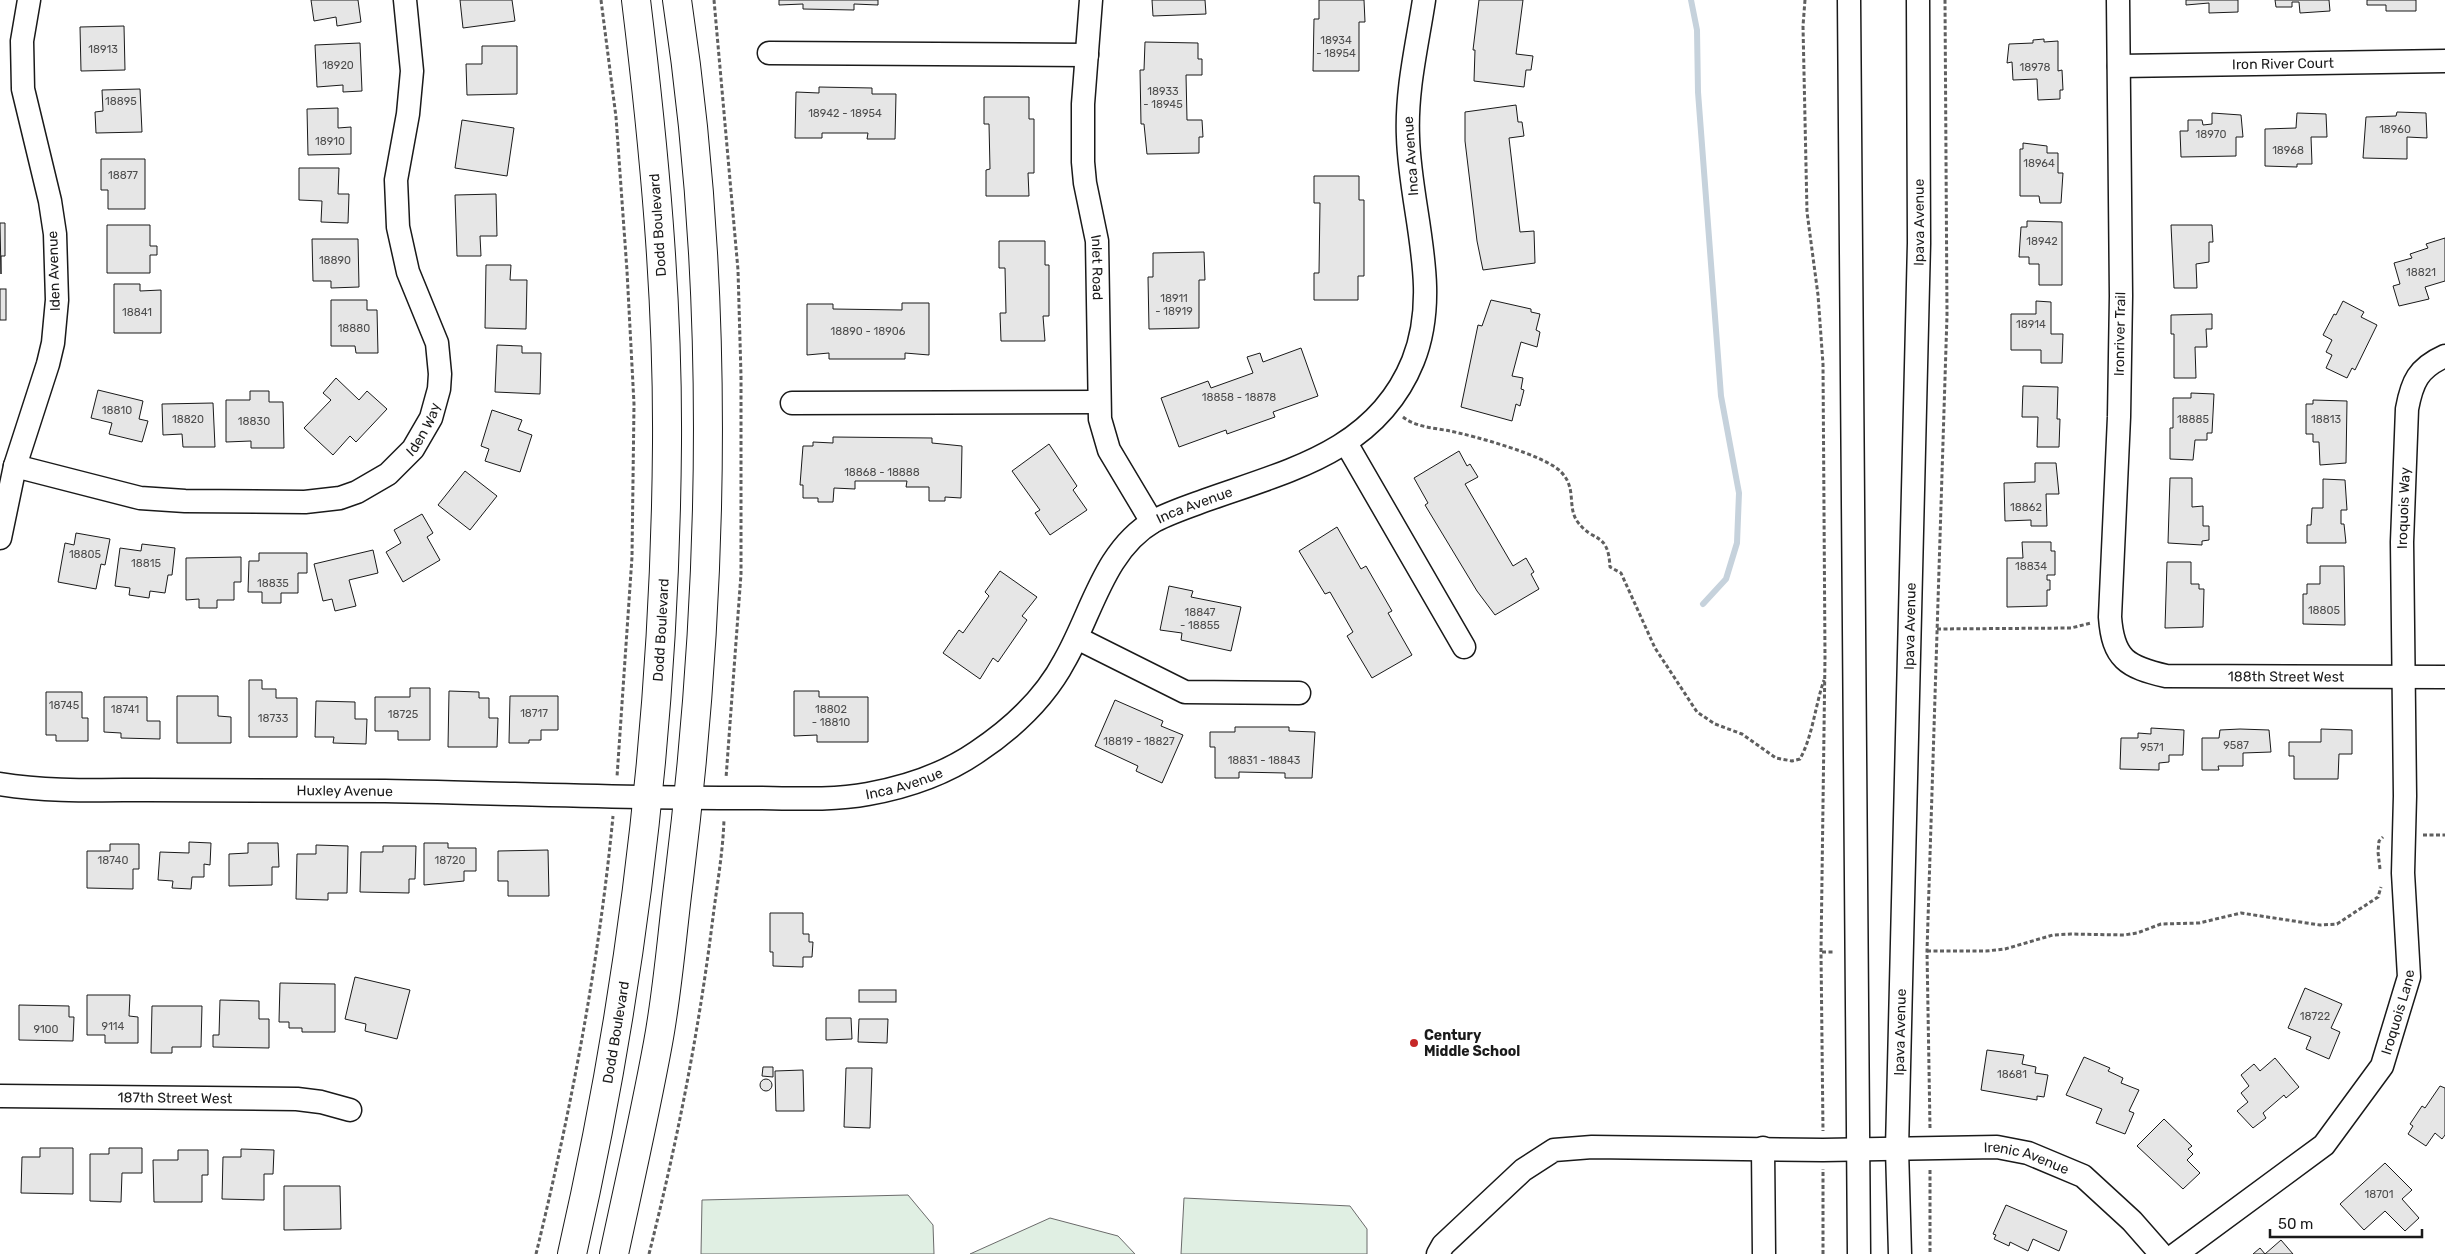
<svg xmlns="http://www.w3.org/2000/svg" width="2445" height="1254" font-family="Rubik,sans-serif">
<rect width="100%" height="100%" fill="#fff"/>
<g fill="#e0efe3" stroke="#6a6a6a">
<polygon points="908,1195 933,1225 934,1254 701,1254 702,1200"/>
<polygon points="1184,1198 1350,1206 1367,1229 1367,1254 1181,1254"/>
<polygon points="1050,1218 1118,1236 1135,1254 970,1254"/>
</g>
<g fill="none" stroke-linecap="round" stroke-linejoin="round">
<polyline stroke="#c6d2dc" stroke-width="6" points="1691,0 1697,30 1698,92 1721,396 1739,493 1737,543 1726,579 1703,604"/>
</g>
<g fill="#e6e6e6" stroke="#1a1a1a">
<polygon points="311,0 358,0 361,22 337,26 336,17 314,21"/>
<polygon points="460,0 512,0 515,21 463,28"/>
<polygon points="779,0 878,0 878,5 854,4 854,10 803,9 803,4 779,5"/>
<polygon points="1152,0 1205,0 1206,14 1153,16"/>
<polygon points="1319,0 1364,0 1365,22 1359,22 1359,71 1313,71 1314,19 1319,19"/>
<polygon points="1479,0 1523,0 1516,54 1533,56 1531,70 1526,70 1524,87 1474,81 1475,50 1473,50"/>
<polygon points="2186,0 2238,0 2238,12 2209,13 2209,3 2186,5"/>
<polygon points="2275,0 2329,0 2330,11 2300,13 2299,2 2292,2 2292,7 2276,7"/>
<polygon points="2367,0 2416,0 2416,11 2386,11 2386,5 2367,5"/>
<polygon points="124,26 125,70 81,71 80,27"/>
<polygon points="2044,39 2044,42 2058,41 2058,71 2062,70 2063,90 2060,90 2060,99 2038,100 2037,79 2013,80 2012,62 2007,63 2009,44 2033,43 2033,40"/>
<polygon points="1145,42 1198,43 1198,59 1202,59 1202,75 1186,75 1187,120 1202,120 1203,137 1199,137 1199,153 1147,154 1144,124 1141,124 1140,70 1144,70"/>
<polygon points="360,43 362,91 343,92 343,85 317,87 315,45"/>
<polygon points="482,46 517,46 517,94 467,95 466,64 482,64"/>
<polygon points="819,87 872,88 872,94 896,94 895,139 867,139 868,133 822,133 822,138 795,138 796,92 819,93"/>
<polygon points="140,89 142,132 96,133 95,112 103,111 102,90"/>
<polygon points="984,97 1029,97 1029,119 1034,119 1034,173 1028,173 1029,196 986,196 986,170 990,169 989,124 984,124"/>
<polygon points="1516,105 1518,122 1522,122 1524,136 1509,138 1520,232 1534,231 1535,263 1483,270 1477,241 1465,141 1465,112"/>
<polygon points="338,108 338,128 351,127 351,154 308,155 307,109"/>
<polygon points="2397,112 2426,113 2427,138 2407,137 2407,159 2363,158 2366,117 2396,116"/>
<polygon points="2212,113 2241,115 2243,137 2236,137 2236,156 2181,157 2180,131 2188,131 2188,120 2202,120 2203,125 2212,124"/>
<polygon points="2297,113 2326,114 2327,137 2311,137 2312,164 2297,164 2297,167 2265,166 2265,129 2296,128"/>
<polygon points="462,120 514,128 507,176 455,168"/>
<polygon points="2023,143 2047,146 2047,153 2058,153 2058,173 2063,173 2061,203 2040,203 2039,196 2020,196 2020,149 2023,149"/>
<polygon points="101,159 145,159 145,209 108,209 108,190 101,190"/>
<polygon points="299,168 339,168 338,194 349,194 348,223 321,222 322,201 299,200"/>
<polygon points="1314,176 1359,176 1359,200 1364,200 1364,276 1358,276 1358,300 1314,300 1314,273 1319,273 1320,203 1314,203"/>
<polygon points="496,194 497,236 480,236 481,256 457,256 455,195"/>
<polygon points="2027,221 2062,222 2062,285 2039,285 2039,264 2029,264 2029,257 2019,257 2021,227 2027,227"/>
<polygon points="0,223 5,223 5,256 1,256 1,274"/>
<polygon points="107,225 150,225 150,246 157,246 157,255 150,255 150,273 107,273"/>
<polygon points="2171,225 2212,225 2213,242 2209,242 2209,262 2196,264 2197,288 2174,288"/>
<polygon points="2445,238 2445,281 2425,287 2429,299 2399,306 2393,286 2400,284 2394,263 2412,258 2410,254 2428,248 2426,244"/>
<polygon points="312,239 358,239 359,287 331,288 331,281 313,281"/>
<polygon points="999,241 1045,241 1045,265 1049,265 1049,316 1043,316 1045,341 1001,341 1000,313 1006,313 1005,268 999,268"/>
<polygon points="1204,252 1205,280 1199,280 1199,328 1149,329 1148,277 1153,277 1153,253"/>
<polygon points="486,265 511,265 510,280 527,280 526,329 485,328"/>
<polygon points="114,284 140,284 140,291 161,290 161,333 114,333"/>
<rect x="0" y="289" width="6" height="31"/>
<polygon points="331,300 367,300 367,310 377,310 378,353 356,353 355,346 331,346"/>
<polygon points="1491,300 1531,309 1531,312 1540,314 1536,330 1540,332 1537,347 1521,342 1512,376 1523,378 1521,389 1524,390 1520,406 1516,404 1512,421 1461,407 1478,325 1482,326"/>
<polygon points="2036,301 2051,302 2051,334 2063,334 2062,363 2041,363 2041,350 2011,350 2011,314 2036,314"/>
<polygon points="2343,301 2364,312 2361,317 2377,325 2355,370 2352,368 2347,378 2326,368 2332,355 2326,352 2332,340 2323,335 2334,314 2336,315"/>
<polygon points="902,303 929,303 929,355 905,353 905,359 829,359 829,353 807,355 807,304 833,304 833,309 902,310"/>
<polygon points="2212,314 2212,329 2206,329 2207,347 2195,347 2196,378 2174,378 2174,334 2171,334 2171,315"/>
<polygon points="497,345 522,346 522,353 541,353 540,394 495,392"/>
<polygon points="1301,348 1318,396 1273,412 1275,417 1227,434 1226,430 1179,447 1161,398 1208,381 1211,388 1253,373 1247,357 1260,353 1263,362"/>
<polygon points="336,378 359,400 367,391 387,409 356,442 350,436 333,455 304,428 331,400 323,393"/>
<polygon points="2023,386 2058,387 2057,419 2060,419 2059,447 2037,447 2038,417 2022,417"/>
<polygon points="98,390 143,401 139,419 148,421 142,442 109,434 112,423 91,418"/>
<polygon points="250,391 269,391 269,402 283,402 284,448 251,448 251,441 226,442 226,400 250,400"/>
<polygon points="2191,393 2214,394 2212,433 2207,433 2207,440 2195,440 2193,460 2170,459 2170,428 2173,428 2173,398 2191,398"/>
<polygon points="2313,400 2347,401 2346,463 2320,465 2319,442 2313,442 2313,434 2306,434 2306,404 2313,404"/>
<polygon points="213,403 215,447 183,447 182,434 163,435 162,404"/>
<polygon points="492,410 522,420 518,430 532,435 520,472 485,461 489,449 481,446"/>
<polygon points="833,437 932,438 932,443 962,446 961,498 945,497 945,501 929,501 929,487 906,487 907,481 855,481 855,489 834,488 833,502 818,502 818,498 803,498 803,485 800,485 803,446 813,446 813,442 833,443"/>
<polygon points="1049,444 1077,486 1073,490 1087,510 1050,535 1035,513 1040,510 1012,471"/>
<polygon points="1459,451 1467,466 1470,464 1478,477 1465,484 1513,566 1526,558 1534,572 1531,574 1539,589 1495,615 1477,591 1425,505 1428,503 1414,478"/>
<polygon points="2035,463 2056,463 2059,494 2046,494 2047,526 2031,526 2031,520 2005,521 2004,483 2035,482"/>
<polygon points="465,471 497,496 470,530 438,505"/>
<polygon points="2170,478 2192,478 2192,507 2203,506 2203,526 2209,526 2209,540 2202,541 2202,545 2168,543"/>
<polygon points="2323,479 2345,480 2347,510 2341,510 2341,524 2344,524 2346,543 2307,543 2307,525 2311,525 2312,508 2323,508"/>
<polygon points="422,514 433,533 427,537 440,560 403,582 386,552 401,543 394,530"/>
<polygon points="1337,527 1361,569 1366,566 1392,611 1388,613 1412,655 1372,678 1347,636 1353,632 1330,592 1325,594 1299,551"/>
<polygon points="76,533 110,539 105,565 101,564 96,589 58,582 65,543 74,545"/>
<polygon points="2022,542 2051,542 2051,551 2055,551 2055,575 2047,575 2047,580 2050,580 2050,590 2047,590 2047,606 2007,607 2007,558 2023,558"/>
<polygon points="142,544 175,548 172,575 168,575 165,593 150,591 149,598 129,595 130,588 115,586 120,548 141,551"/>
<polygon points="373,550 378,573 349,580 356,606 335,611 332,599 323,601 314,564"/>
<polygon points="259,553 307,553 307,573 298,573 298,593 281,593 281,603 262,603 262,592 248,592 249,561 259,561"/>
<polygon points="241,557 241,582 234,582 234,600 217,600 217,608 199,608 199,599 186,600 186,558"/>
<polygon points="2167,562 2191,562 2191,584 2199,584 2199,589 2204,589 2203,627 2165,628"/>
<polygon points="2320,566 2344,566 2345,625 2303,624 2303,594 2307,594 2307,584 2320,584"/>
<polygon points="1000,571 1037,597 1022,616 1027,620 998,662 993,658 980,679 943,653 959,630 963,633 989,596 985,592"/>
<polygon points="1169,586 1193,591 1191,597 1241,607 1231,651 1181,640 1182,633 1160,630"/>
<polygon points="249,680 262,680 262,689 276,689 276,698 297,698 297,737 249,737"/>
<polygon points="410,688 430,688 430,740 398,740 398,731 375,731 375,697 410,697"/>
<polygon points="449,691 479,692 479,698 489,698 489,718 498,718 497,747 448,747"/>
<polygon points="794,691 819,691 819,697 868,697 868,742 817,742 817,735 794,736"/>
<polygon points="46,692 82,692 82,718 88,718 88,741 56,741 56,735 46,735"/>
<polygon points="177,696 218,696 218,716 231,717 231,743 177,743"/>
<polygon points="510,696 558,696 558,730 541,730 541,740 529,740 529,743 509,743"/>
<polygon points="104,697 147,697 147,721 160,721 160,739 121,738 121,733 104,732"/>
<polygon points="1115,700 1163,721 1161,726 1183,735 1162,783 1136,771 1138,766 1095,746"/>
<polygon points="316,701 355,702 355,719 367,719 366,744 333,743 334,737 315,737"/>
<polygon points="1235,727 1289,727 1289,731 1315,732 1312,778 1285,778 1285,773 1239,772 1239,778 1215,778 1215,747 1210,747 1210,732 1235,732"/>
<polygon points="2151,728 2184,730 2183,755 2169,755 2169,762 2159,763 2159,770 2120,769 2121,738 2138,738 2138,733 2151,734"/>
<polygon points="2240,729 2269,730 2271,752 2243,753 2243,766 2218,766 2219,770 2202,770 2202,738 2219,738 2220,730"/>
<polygon points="2321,729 2352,730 2352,754 2339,754 2338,779 2294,779 2294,756 2289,756 2289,742 2321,742"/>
<polygon points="189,842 211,843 210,865 204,864 204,877 192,877 191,889 172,888 173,881 158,880 160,852 189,853"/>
<polygon points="248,843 278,843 279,867 272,867 272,885 229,886 229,854 248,853"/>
<polygon points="424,843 448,843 448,848 476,848 476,871 464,871 464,881 424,885"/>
<polygon points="110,844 139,844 139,869 133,869 133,889 87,888 87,851 110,851"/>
<polygon points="316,845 348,846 347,893 328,893 328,900 296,899 297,854 316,854"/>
<polygon points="383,846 416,846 415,879 409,879 409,893 360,892 361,852 383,852"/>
<polygon points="548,850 549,896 508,896 508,881 498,881 498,851"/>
<polygon points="770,913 803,913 803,934 809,934 809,942 813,942 812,957 803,957 803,967 773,966 773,952 770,952"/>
<polygon points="355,977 410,990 397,1039 365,1031 366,1024 345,1019"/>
<polygon points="280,983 335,984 335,1032 302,1032 302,1028 289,1028 289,1022 279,1022"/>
<polygon points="2305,988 2342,1004 2331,1028 2340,1032 2329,1059 2306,1049 2311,1037 2288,1028"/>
<rect x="859" y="990" width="37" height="12"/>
<polygon points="87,995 130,995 129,1016 138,1017 138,1043 105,1043 105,1035 87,1035"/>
<polygon points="220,1000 259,1001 259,1019 269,1019 269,1048 213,1047 213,1035 219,1035"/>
<polygon points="19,1005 69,1006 69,1017 74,1017 73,1041 19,1040"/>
<polygon points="152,1006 202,1006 201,1047 172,1047 172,1053 151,1053"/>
<polygon points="826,1018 851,1018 852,1039 826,1040"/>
<polygon points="859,1019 888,1019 887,1043 858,1042"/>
<polygon points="1987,1050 2024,1055 2022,1064 2036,1067 2035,1073 2048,1075 2044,1097 2037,1096 2037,1100 1981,1090"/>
<polygon points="2084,1057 2110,1068 2108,1071 2123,1078 2121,1083 2139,1090 2129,1111 2134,1113 2125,1134 2096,1123 2102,1109 2066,1095"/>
<polygon points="2275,1058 2299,1087 2286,1098 2284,1095 2263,1113 2266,1118 2253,1128 2237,1111 2248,1102 2241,1093 2249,1086 2241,1075 2254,1064 2260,1071"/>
<polygon points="763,1067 773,1067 773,1077 762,1076"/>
<polygon points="846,1068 872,1068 870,1128 844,1127"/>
<polygon points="803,1070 804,1111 776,1111 775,1071"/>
<circle cx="766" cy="1085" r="6"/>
<polygon points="2440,1086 2445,1088 2445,1135 2442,1139 2435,1133 2426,1146 2408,1134 2413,1126 2410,1124 2422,1106 2425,1108"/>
<polygon points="2164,1119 2192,1146 2188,1149 2193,1154 2187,1160 2200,1173 2183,1189 2137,1146"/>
<polygon points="40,1148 73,1148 73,1194 21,1193 22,1157 40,1157"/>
<polygon points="109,1148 142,1148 142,1173 122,1173 121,1202 90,1201 90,1154 109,1154"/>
<polygon points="241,1149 274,1150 273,1174 264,1174 264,1200 222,1199 223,1157 241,1157"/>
<polygon points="178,1150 208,1150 208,1175 202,1175 202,1202 154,1202 153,1160 178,1160"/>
<polygon points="2385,1163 2412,1190 2402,1199 2419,1218 2405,1231 2385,1211 2364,1230 2340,1204"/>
<polygon points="284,1186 340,1186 341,1229 284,1230"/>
<polygon points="2006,1205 2067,1231 2059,1251 2033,1239 2028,1251 2010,1242 2009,1246 1994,1239 1996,1235 1993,1234"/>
<polygon points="2281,1240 2293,1254 2253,1254 2260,1248 2265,1254"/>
</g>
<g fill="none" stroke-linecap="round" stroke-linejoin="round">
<g stroke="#1a1a1a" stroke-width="25">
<g id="minor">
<path id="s1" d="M 1091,0 L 1083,104 L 1083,162 L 1085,183 L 1097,241 L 1100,419 L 1109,450 L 1152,522"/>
<polyline points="1849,0 1859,1254"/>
<path id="s2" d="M 2118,0 L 2121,296 L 2119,417 L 2110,617 C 2113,659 2127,667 2166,676 L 2445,677"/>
<polyline points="769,53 1087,55"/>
<path id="s3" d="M 2119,66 L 2445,61"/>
<polyline points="792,403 1099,402"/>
<polyline points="1346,443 1464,647"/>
<path id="s4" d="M 15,466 L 140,498 L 185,501 L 305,502 L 340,498 L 357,492 L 388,474 L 413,449 L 431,418 L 439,389 L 440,374 L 437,343 L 408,272 L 398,227 L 396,180 L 408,114 L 412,71 L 405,0"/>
<polyline points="0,538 15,466 48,364 53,343 57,300 55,234 50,201 23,89 22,41 29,0"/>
<polyline points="1077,638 1185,692 1299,693"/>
<path id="s5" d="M 0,784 C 49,792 98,790 148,790 C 227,790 306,790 385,791 C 500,793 615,798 730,798 C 773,797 827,802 868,794 C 907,787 945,774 977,752 C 1013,728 1045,698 1065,660 C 1092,613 1104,550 1154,521 C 1171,512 1190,506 1209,499 C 1291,470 1377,450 1413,361 C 1442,289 1410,211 1408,137 C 1406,90 1417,46 1424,0"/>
<path id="s6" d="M 0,1096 L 297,1099 L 321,1102 L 350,1110"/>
<polyline points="1763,1148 1764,1254"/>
<path id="s7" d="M 1438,1254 L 1443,1245 L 1523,1170 L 1554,1150 L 1592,1147 L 1823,1150 L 1997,1147 L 2028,1153 L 2083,1176 L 2132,1221 L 2161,1254"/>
<path id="s8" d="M 1900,1254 L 1897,1149 L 1919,243 L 1918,0"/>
<path id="s9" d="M 2176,1254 L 2324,1145 L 2382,1066 L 2409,977 L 2403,873 L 2405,796 L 2402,542 L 2407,409 C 2412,382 2418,368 2445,356"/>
</g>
</g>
<g stroke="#1a1a1a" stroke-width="30">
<g id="major">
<path id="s10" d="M 572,1254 C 633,987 665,717 667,443 C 668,295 654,147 636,0"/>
<path d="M 614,1254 C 629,1184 645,1114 658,1043 C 668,989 672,933 679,879 C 715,588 721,291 677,0"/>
</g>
</g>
<g stroke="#5f5f5f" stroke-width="3" stroke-dasharray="4 2.5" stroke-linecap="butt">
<polyline points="601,0 616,117 627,271 634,404 632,557 617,777"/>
<polyline points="714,0 738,270 741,376 741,574 726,778"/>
<polyline points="1805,0 1803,26 1807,212 1818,295 1823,364 1825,657 1821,952 1823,1131"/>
<path d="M 1403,417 C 1415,427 1435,428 1450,431 C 1474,436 1545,455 1561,472 C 1577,488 1567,506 1577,521 C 1593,544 1608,530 1610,567 L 1621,573 L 1655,648 L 1697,712 L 1715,724 L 1742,734 L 1776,758 L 1792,761 L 1800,759 C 1813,735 1815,706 1824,680"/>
<polyline points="1937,629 2071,628 2091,623"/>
<polyline points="2423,835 2445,835"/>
<polyline points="2380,869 2378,852 2379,841 2383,837"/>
<polyline points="1927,951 1986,951 2005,949 2053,935 2071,934 2124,935 2137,933 2161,924 2199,923 2241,913 2320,925 2337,924 2378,897 2381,887"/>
<polyline points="1822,952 1835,952"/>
<polyline points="1930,1128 1927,951 1947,315 1945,0"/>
<polyline points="1930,1170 1930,1254"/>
<path d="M 536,1254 C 571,1110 599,963 613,816"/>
<path d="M 649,1254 C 677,1143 699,1031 713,917 C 717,885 723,852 724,819"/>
<polyline points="1823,1254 1823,1169"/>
</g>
<use href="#minor" stroke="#fff" stroke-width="22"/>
<use href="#major" stroke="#fff" stroke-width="28"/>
</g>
<circle fill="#c62828" stroke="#fff" stroke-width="2" cx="1414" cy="1043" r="5"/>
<g text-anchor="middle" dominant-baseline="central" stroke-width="4" stroke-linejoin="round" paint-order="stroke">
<g font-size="11" fill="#4d4d4d">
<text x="1336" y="40">18934<tspan x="1336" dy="13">- 18954</tspan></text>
<text x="103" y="49">18913</text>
<text x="338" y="65">18920</text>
<text x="2035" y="67">18978</text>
<text x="1163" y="91">18933<tspan x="1163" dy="13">- 18945</tspan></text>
<text x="121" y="101">18895</text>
<text x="845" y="113">18942 - 18954</text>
<text x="2395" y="129">18960</text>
<text x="2211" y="134">18970</text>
<text x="330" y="141">18910</text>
<text x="2288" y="150">18968</text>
<text x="2039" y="163">18964</text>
<text x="123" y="175">18877</text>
<text x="2042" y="241">18942</text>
<text x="335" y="260">18890</text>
<text x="2421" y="272">18821</text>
<text x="1174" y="298">18911<tspan x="1174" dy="13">- 18919</tspan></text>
<text x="137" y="312">18841</text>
<text x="2031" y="324">18914</text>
<text x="354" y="328">18880</text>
<text x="868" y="331">18890 - 18906</text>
<text x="1239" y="397">18858 - 18878</text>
<text x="117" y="410">18810</text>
<text x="188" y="419">18820</text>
<text x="2193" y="419">18885</text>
<text x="2326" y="419">18813</text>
<text x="254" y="421">18830</text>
<text x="882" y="472">18868 - 18888</text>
<text x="2026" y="507">18862</text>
<text x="85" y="554">18805</text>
<text x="146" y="563">18815</text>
<text x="2031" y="566">18834</text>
<text x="273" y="583">18835</text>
<text x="2324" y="610">18805</text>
<text x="1200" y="612">18847<tspan x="1200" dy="13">- 18855</tspan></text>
<text x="64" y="705">18745</text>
<text x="125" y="709">18741</text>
<text x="831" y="709">18802<tspan x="831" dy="13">- 18810</tspan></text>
<text x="534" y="713">18717</text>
<text x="403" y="714">18725</text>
<text x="273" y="718">18733</text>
<text x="1139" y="741">18819 - 18827</text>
<text x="2236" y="745">9587</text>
<text x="2152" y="747">9571</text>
<text x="1264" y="760">18831 - 18843</text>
<text x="113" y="860">18740</text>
<text x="450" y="860">18720</text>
<text x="2315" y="1016">18722</text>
<text x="113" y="1026">9114</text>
<text x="46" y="1029">9100</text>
<text x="2012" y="1074">18681</text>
<text x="2379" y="1194">18701</text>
</g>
<g font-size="14" fill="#1a1a1a" stroke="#fff">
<text stroke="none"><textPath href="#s3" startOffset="164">Iron River Court</textPath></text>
<text transform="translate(1411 156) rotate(-94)">Inca Avenue</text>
<text stroke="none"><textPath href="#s8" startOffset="1032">Ipava Avenue</textPath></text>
<text transform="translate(658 225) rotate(-94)">Dodd Boulevard</text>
<text stroke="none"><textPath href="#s1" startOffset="269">Inlet Road</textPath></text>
<text transform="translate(54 271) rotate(-92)">Iden Avenue</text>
<text transform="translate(2120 334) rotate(-89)">Ironriver Trail</text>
<text stroke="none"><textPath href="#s4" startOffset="441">Iden Way</textPath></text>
<text stroke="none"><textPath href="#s5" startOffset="1326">Inca Avenue</textPath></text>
<text stroke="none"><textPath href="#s9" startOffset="844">Iroquois Way</textPath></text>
<text stroke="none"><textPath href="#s8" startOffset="628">Ipava Avenue</textPath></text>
<text stroke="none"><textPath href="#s10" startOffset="631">Dodd Boulevard</textPath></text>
<text stroke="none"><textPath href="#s2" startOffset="828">188th Street West</textPath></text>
<text stroke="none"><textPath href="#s5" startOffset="906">Inca Avenue</textPath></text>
<text stroke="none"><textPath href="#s5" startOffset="345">Huxley Avenue</textPath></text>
<text stroke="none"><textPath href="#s9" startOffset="338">Iroquois Lane</textPath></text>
<text stroke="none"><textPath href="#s10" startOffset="226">Dodd Boulevard</textPath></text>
<text stroke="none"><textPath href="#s8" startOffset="222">Ipava Avenue</textPath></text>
<text stroke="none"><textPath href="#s6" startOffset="175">187th Street West</textPath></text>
<text stroke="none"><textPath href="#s7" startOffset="631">Irenic Avenue</textPath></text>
</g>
<g font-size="14" font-weight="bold" fill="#1a1a1a" stroke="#fff" text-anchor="start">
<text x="1424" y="1035">Century<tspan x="1424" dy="16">Middle School</tspan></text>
</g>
</g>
<path d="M2270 1229v8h152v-8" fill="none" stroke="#1a1a1a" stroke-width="2.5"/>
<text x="2278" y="1229" font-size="15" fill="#1a1a1a" stroke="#ffffff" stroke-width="4" paint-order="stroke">50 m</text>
</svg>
